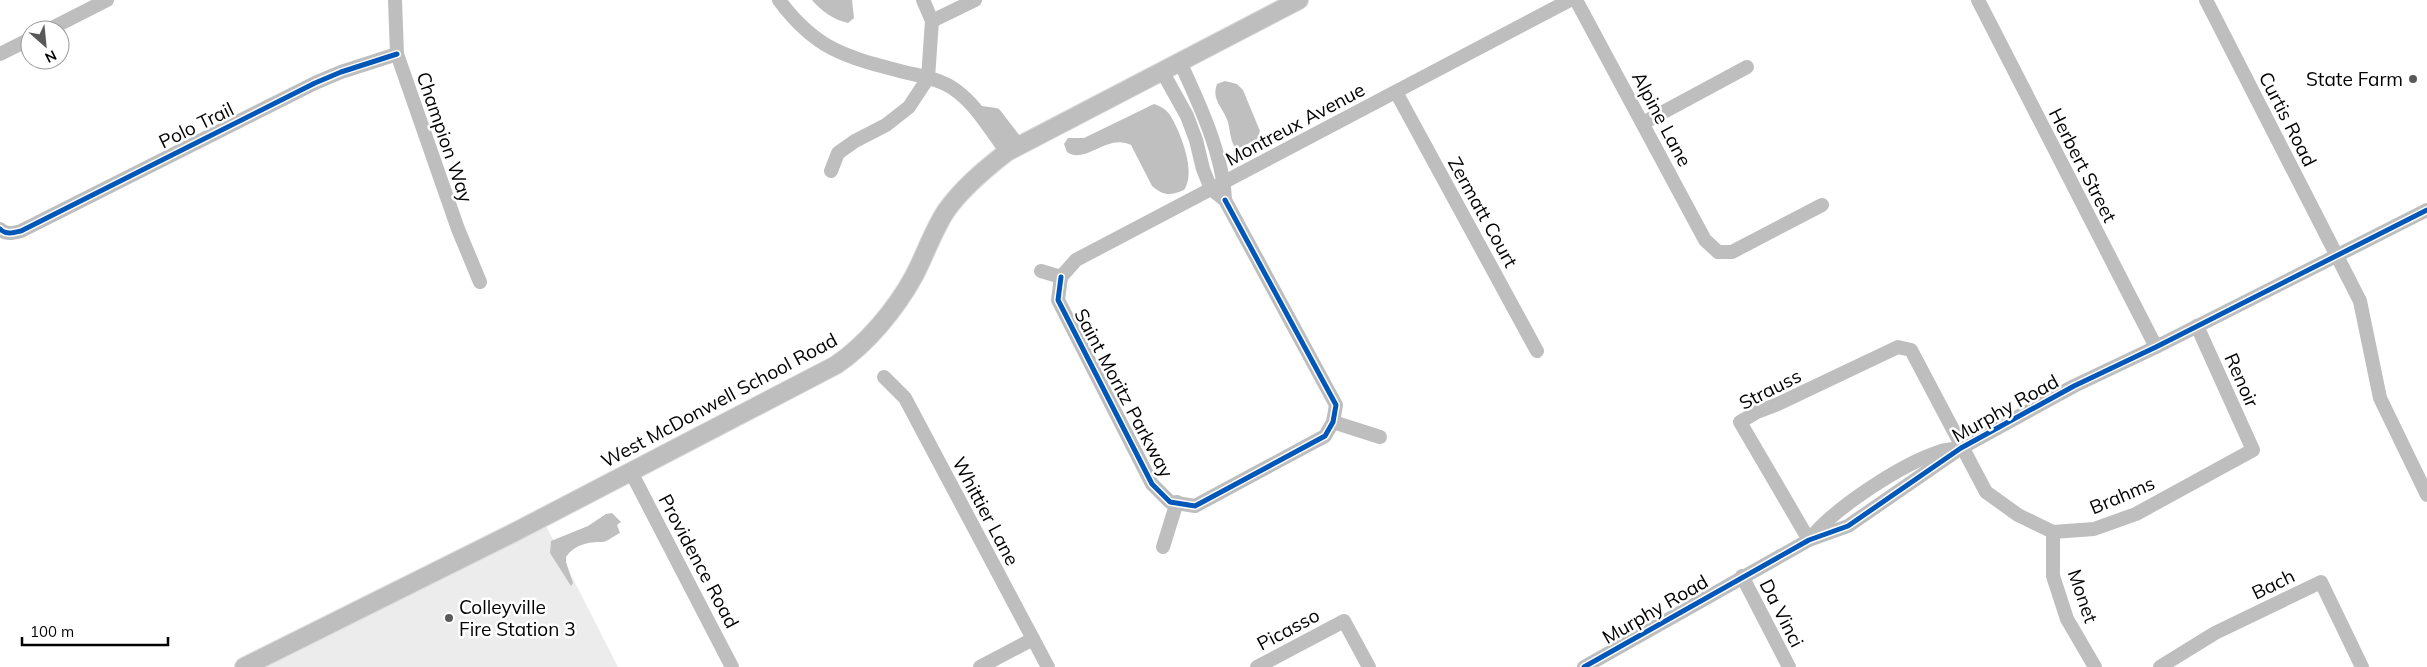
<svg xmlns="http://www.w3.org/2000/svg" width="2427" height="667" font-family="Mulish,sans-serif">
<rect width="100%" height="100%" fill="#fff"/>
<polygon fill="#ececec" points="542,518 618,667 243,667"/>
<g fill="#bfbfbf">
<path d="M 812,0 L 852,0 L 854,18 L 848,23 C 834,20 821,11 812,0 Z"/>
<path d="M 1225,81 L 1237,84 L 1243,90 L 1260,131 L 1257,140 L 1239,148 L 1234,146 C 1230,138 1230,130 1228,122 C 1223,107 1211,100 1217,84 Z"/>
<path d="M 1154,104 C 1160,106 1166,109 1170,115 C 1180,131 1197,173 1184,190 C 1170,196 1164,196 1152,186 L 1131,145 C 1107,133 1086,165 1067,152 L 1064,144 L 1068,138 L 1084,138 Z"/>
<path d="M 612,513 L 621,522 L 617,525 L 620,533 C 615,535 607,542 602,542 C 589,542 575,544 566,557 L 566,562 L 573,583 L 571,586 L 550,553 L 551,541 L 588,526 L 606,514 Z"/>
</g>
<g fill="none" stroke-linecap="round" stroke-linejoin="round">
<g stroke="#dbdbdb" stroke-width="20">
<path id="major" d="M 244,667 L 515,532 L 836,365 C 867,344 896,309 914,276 C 925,255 933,231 946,211 C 962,188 985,169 1007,152 L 1299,0"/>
</g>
<g stroke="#bebebe" stroke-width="14">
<polyline points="395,0 397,54 458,229 480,282"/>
<path d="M 779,0 C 816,50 846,57 904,72 C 920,76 940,79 954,89 C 977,105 990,130 1007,152"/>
<polyline points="1576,0 1705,240 1718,252 1732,252 1822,205"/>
<polyline points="1978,0 2156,347"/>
<polyline points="2206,0 2360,301 2380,398 2427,495"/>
<polyline points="932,21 975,0"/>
<polyline points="48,30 107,0"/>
<polyline points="0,54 30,39"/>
<path d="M 1162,71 L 1187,116 L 1196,140 L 1203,169 L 1211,189 L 1225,200 C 1223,154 1199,103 1180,62"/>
<polyline points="1396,92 1537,351"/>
<polyline points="981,113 995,115 1018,145"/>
<polyline points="1643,123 1747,67"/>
<polyline points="831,171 838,153 855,141 886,125 909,107 928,78 932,21 923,0"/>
<path d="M 0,229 C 6,235 13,233 21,231 L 315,83 L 341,72 L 397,54"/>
<polyline points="1041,271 1061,277"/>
<polyline points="1061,277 1058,300 1152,484 1170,502 1195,506 1325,436 1333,422 1336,405 1225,200"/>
<polyline points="1061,277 1076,260 1570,0"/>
<polyline points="884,377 905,398 1048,667"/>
<polyline points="1333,422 1380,437"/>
<polyline points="631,472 732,667"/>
<polyline points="2053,532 2053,576 2067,619 2095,667"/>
<path d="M 1810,539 C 1834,508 1902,464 1939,452 C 1945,449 1952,449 1958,449"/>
<polyline points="1809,540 1740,422 1757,412 1778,404 1898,347 1911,350 1986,492 2018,515 2053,532 2094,529 2136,514 2253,450 2197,326"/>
<polyline points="1163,547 1177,502"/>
<polyline points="1742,576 1789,667"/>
<polyline points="980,667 1033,639"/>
<polyline points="1257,667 1344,621 1369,667"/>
<polyline points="1584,667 1809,540 1848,526 1961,448 2074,386 2156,347 2427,210"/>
<polyline points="2160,667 2215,633 2321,582 2362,667"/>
</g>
<use href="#major" stroke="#bebebe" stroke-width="18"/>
<g stroke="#fff" stroke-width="8">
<g id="cycleway">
<path d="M 0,229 C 6,235 13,233 21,231 L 315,83 L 341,72 L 397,54"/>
<polyline points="1061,277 1058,300 1152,484 1170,502 1195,506 1325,436 1333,422 1336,405 1225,200"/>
<polyline points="1584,667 1809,540 1848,526 1961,448 2074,386 2156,347 2427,210"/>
</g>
</g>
<use href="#cycleway" stroke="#0057b8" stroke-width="5"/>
</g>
<g fill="#595959" stroke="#fff" stroke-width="2">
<circle cx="2413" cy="79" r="5"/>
<circle cx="449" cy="618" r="5"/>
</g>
<g text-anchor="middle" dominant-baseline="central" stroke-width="5" stroke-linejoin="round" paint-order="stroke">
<g font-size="19" fill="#000" stroke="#fff" text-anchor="end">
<text x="2403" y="79">State Farm</text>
<text x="459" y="607" text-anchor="start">Colleyville<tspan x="459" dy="22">Fire Station 3</tspan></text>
</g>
<g font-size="19" fill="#000" stroke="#fff">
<text transform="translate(1662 119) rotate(62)">Alpine Lane</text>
<text transform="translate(2288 119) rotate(63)">Curtis Road</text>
<text transform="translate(1295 124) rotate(-28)">Montreux Avenue</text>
<text transform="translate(196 125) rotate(-26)">Polo Trail</text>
<text transform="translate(445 137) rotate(71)">Champion Way</text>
<text transform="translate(2083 165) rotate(63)">Herbert Street</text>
<text transform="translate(1483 212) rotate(61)">Zermatt Court</text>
<text transform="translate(2242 380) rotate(66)">Renoir</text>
<text transform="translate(1770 389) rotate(-27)">Strauss</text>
<text transform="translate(1124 393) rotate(62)">Saint Moritz Parkway</text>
<text transform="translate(719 400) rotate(-28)">West McDonwell School Road</text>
<text transform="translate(2005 408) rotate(-29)">Murphy Road</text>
<text transform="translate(2122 495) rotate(-23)">Brahms</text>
<text transform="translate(986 511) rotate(62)">Whittier Lane</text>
<text transform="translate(699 561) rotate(62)">Providence Road</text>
<text transform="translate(2273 584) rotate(-26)">Bach</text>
<text transform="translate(2083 596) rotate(71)">Monet</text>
<text transform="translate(1655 609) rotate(-30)">Murphy Road</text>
<text transform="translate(1782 613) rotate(63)">Da Vinci</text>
<text transform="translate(1288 629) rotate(-28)">Picasso</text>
</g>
</g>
<g transform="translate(45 45) rotate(153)"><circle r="24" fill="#ffffff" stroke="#999999"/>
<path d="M0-4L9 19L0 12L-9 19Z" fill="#595959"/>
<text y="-8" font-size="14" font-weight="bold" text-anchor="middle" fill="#000000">N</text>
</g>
<path d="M22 637v8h146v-8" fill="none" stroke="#000000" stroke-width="2.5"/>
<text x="30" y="637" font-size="15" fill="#000000" stroke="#ffffff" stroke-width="4" paint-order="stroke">100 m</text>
</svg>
